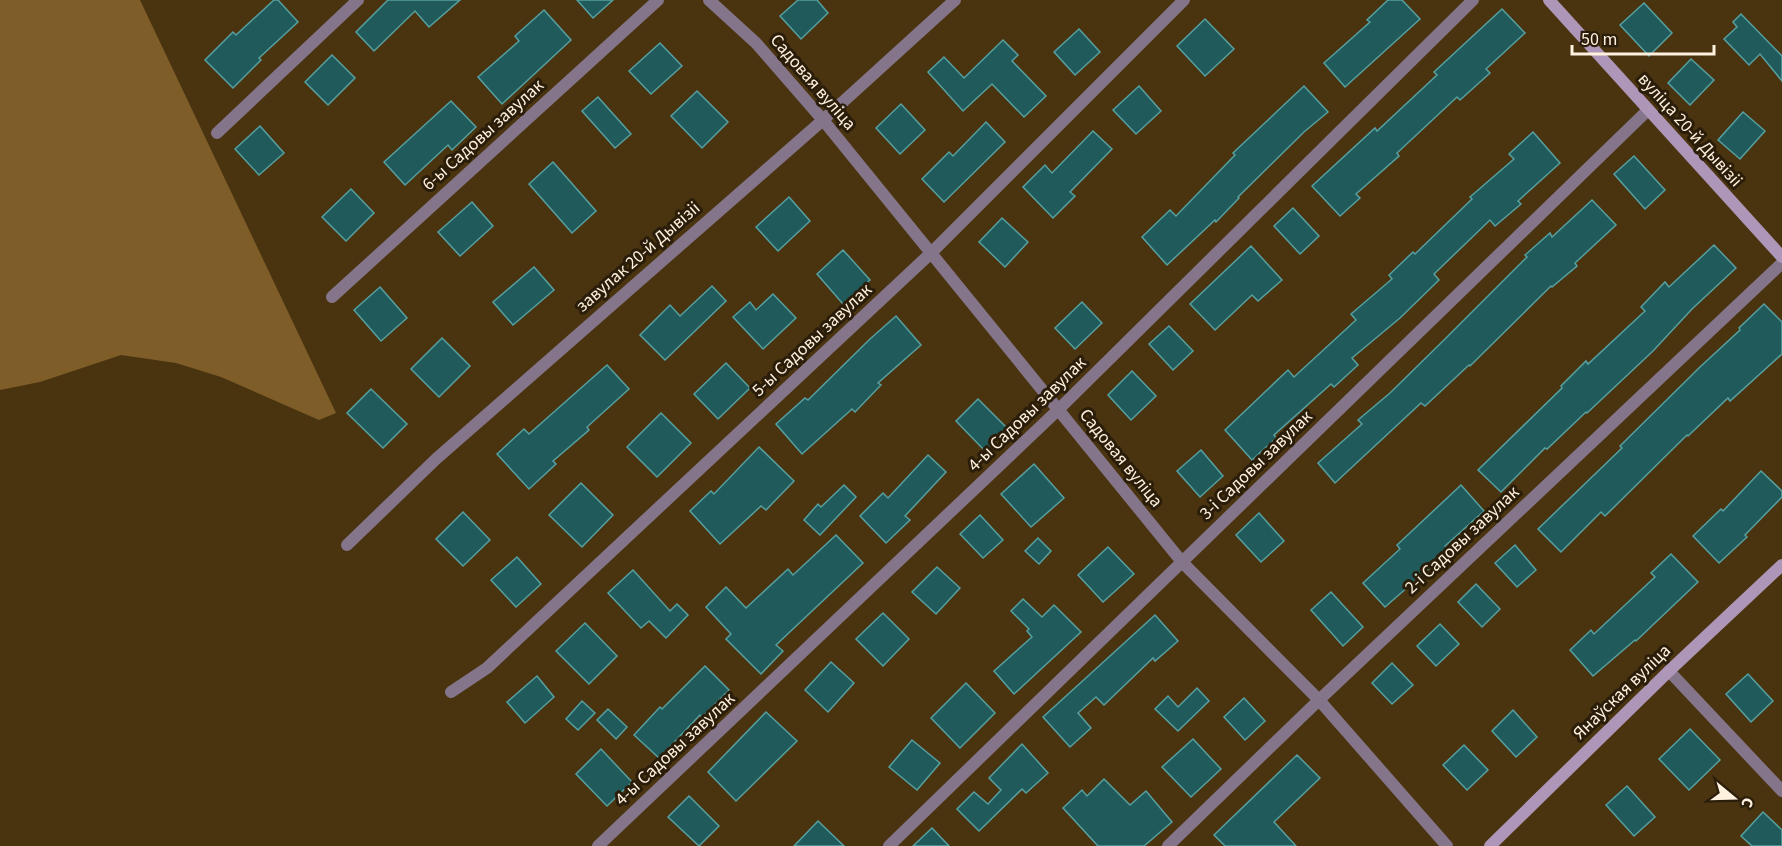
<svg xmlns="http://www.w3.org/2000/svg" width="1782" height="846" font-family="'Source Sans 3',sans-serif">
<rect width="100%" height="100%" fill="#4a3410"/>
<polygon fill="#7e5d29" points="0,0 140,0 336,413 319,420 221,377 176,363 121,355 40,382 0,390"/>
<g fill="#205a5b" stroke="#56a0a1" stroke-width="1.5">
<polygon points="274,0 278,0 298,22 259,58 261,60 233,88 205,60 233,32 236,35"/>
<polygon points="388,0 460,0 429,27 415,11 374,51 356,32"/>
<polygon points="577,0 613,0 593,18"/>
<polygon points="798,0 817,0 828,13 801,39 780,16"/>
<polygon points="1388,0 1402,0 1420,19 1345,87 1324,63 1370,22 1367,20"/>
<polygon points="1644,3 1672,33 1649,56 1620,25"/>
<polygon points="1502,9 1525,33 1486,69 1490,73 1460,100 1457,97 1397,153 1399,156 1356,194 1360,198 1340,216 1312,186 1375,128 1377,131 1437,75 1434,72"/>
<polygon points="544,10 571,40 502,104 478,77 519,41 515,36"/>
<polygon points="1741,14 1782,56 1782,81 1760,54 1749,65 1724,39 1737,27 1733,22"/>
<polygon points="1205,19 1234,49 1205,76 1177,46"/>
<polygon points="1079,29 1100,52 1075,75 1054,52"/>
<polygon points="1003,40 1018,55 1012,61 1046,96 1024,117 992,84 963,111 928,72 944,57 964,78"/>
<polygon points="660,43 682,66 651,94 629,71"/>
<polygon points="332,55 355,78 328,105 305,82"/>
<polygon points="1691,59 1714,80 1690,105 1668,83"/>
<polygon points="1139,86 1161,111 1136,134 1113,110"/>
<polygon points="1304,86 1328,112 1304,132 1238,197 1239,198 1216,222 1215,220 1167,265 1142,237 1170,210 1176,216 1235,155 1233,153"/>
<polygon points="697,91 728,122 702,148 671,116"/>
<polygon points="598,97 631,134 615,148 582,111"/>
<polygon points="451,101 476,127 452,150 448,145 405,185 384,162"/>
<polygon points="901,104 925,130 900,154 876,128"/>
<polygon points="1743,112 1765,131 1740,159 1718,140"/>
<polygon points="986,122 1005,142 944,202 922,179 949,152 953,156"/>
<polygon points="260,126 284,153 259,175 235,149"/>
<polygon points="1093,131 1112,149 1070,192 1075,196 1053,218 1023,187 1045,165 1052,173"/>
<polygon points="1533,132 1560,163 1518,201 1521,204 1495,226 1490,220 1434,274 1439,280 1400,318 1352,358 1358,365 1334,387 1331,384 1274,435 1276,438 1252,460 1225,430 1288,370 1294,377 1356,320 1351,314 1392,279 1389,275 1413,252 1415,254 1472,199 1470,197 1514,159 1509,154"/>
<polygon points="1634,156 1665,190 1645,209 1614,174"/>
<polygon points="553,162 596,211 572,233 529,184"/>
<polygon points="351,189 374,213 346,241 322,217"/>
<polygon points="789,197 810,221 778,251 756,227"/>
<polygon points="1592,200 1616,225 1575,263 1577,266 1552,287 1551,286 1470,366 1469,365 1425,406 1421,403 1335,483 1318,463 1362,424 1358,420 1390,393 1444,340 1527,257 1525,255 1550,233 1552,237"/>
<polygon points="472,202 493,226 460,256 438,232"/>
<polygon points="1293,208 1319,236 1300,254 1274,226"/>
<polygon points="1002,218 1028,242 1005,267 979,242"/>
<polygon points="1714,245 1736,268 1692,309 1653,351 1587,413 1586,412 1547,449 1545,448 1501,492 1478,470 1562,388 1561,386 1586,361 1588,364 1645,311 1641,307 1665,282 1669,287"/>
<polygon points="1251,246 1282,280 1258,301 1252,295 1215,330 1190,304"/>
<polygon points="843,250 870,280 843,304 817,274"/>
<polygon points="534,267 554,290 513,325 493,302"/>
<polygon points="712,286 726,301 665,360 640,335 670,305 680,316"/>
<polygon points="380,287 407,318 381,341 354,310"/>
<polygon points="773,294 796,318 763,349 733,317 750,302 756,310"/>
<polygon points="1082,302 1102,323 1075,349 1055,328"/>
<polygon points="1764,304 1782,322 1782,354 1730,401 1728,398 1688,436 1687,435 1605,516 1601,512 1561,552 1538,529 1622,448 1620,446 1700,367 1740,330 1739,328"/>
<polygon points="896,316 921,345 878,383 881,385 855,412 852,409 802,454 776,424 805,398 808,400 870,339"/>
<polygon points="1169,326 1193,351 1173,370 1149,344"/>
<polygon points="442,338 470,366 439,397 411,369"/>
<polygon points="726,363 750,388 718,419 694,394"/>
<polygon points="607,365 629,389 587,427 589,430 553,461 556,464 529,489 497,454 524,429 529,434"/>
<polygon points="1132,371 1156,396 1131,420 1108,395"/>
<polygon points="371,389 407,424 383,448 347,413"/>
<polygon points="978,399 1007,428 985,451 956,421"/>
<polygon points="661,413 691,443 657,477 627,447"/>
<polygon points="759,447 794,481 766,510 761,506 720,544 690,511 711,491 714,494"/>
<polygon points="1201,450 1223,476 1200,497 1177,471"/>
<polygon points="928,455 946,472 905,516 910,520 886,543 860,516 883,493 888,498"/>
<polygon points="1034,464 1064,498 1031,527 1001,494"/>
<polygon points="1761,471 1782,491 1782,497 1745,535 1747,537 1719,563 1693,536 1721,509 1723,511"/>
<polygon points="581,483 613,515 582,547 549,515"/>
<polygon points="844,485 856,497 820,535 804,520 818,504 821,507"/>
<polygon points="1461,485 1484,511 1445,546 1449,551 1385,607 1363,583 1400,549 1397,545"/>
<polygon points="463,512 490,540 463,566 436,539"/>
<polygon points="1259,513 1284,541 1261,562 1236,535"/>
<polygon points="980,515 1003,540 983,558 960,534"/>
<polygon points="836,535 863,563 776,645 783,651 761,674 726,639 731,634 706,607 726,587 746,608 788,569 793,575"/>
<polygon points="1038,538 1051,551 1039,564 1025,551"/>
<polygon points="1515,545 1536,570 1517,587 1495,563"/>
<polygon points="1108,547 1134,574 1103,602 1078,575"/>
<polygon points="1671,554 1698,582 1636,641 1635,640 1593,676 1570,650 1591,630 1594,634 1655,577 1651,573"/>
<polygon points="517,557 541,584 516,607 491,580"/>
<polygon points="937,567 960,588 936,614 912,592"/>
<polygon points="633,570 670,611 677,604 688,615 666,638 649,621 641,628 608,593"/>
<polygon points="1476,584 1500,609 1482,627 1458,602"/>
<polygon points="1331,592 1363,627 1343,646 1311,610"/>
<polygon points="1023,599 1042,617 1054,605 1081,632 1014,694 994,671 1032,637 1027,631 1029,629 1011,611"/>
<polygon points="883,613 909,639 883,666 856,639"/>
<polygon points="1155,615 1178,641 1155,661 1153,658 1104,705 1096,697 1078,713 1091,728 1070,747 1043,717"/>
<polygon points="585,623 617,656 589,684 556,651"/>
<polygon points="1440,624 1459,644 1436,666 1417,646"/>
<polygon points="831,662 854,683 828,712 805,690"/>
<polygon points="1392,663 1413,685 1392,704 1372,683"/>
<polygon points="705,666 729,690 702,717 700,715 659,758 634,735 660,707 662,709"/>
<polygon points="1748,674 1773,701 1751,722 1726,694"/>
<polygon points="537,676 554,697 525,723 507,702"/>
<polygon points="966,683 995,713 960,748 931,718"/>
<polygon points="1197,688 1209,701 1178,731 1155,709 1168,696 1178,707"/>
<polygon points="1244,698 1265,721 1245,740 1224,717"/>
<polygon points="582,701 595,713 578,730 566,719"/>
<polygon points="608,709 627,727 616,739 597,720"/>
<polygon points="1513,710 1537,737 1516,757 1492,731"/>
<polygon points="766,712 797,741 736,801 708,772"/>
<polygon points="1690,729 1720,760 1689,790 1659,759"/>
<polygon points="1193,739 1221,769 1191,797 1162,767"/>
<polygon points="912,740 940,763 917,790 889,767"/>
<polygon points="1022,744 1048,773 1026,793 1022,789 979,831 957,809 974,792 988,804 1001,790 989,778"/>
<polygon points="1464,745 1488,770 1467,790 1443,765"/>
<polygon points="601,749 632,782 607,806 576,774"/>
<polygon points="1297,755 1320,778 1274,822 1296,846 1225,846 1214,835"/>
<polygon points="1104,779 1130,805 1146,791 1172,822 1144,846 1098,846 1063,808 1082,790 1087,796"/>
<polygon points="1627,786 1655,817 1634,836 1606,805"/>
<polygon points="689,796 719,826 699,846 668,817"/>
<polygon points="1763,812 1782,830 1782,846 1752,846 1741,836"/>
<polygon points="818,821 844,846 794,846"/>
<polygon points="932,828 949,846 913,846"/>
</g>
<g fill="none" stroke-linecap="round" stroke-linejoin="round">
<g stroke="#84758a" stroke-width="12">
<polyline points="709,0 756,43 823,120 1182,562 1319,700 1447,846"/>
<polyline points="217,133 358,0"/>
<polyline points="332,297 658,0"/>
<polyline points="347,545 436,459 823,120 955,0"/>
<polyline points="1669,671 1782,791"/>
<polyline points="451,692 487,668 931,253 1184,0"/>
<polyline points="598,846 1059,409 1473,0"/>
<polyline points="889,846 1647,111"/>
<polyline points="1168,846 1319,700 1782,263"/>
</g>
<g stroke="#ae96b8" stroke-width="12">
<polyline points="1549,0 1782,257"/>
<polyline points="1490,846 1669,671 1782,565"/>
</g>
</g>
<g text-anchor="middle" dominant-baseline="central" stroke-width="6" stroke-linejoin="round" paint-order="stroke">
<g font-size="18" fill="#fff1dd" stroke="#2a1d0a">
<text transform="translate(813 82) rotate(49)">Садовая вуліца</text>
<text transform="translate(1690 130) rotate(48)">вуліца 20-й Дывізіі</text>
<text transform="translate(483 135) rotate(-42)">6-ы Садовы завулак</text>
<text transform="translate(638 257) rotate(-41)">завулак 20-й Дывізіі</text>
<text transform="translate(812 340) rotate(-43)">5-ы Садовы завулак</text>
<text transform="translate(1027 414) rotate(-44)">4-ы Садовы завулак</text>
<text transform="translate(1121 458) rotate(51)">Садовая вуліца</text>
<text transform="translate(1256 465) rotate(-44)">3-і Садовы завулак</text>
<text transform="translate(1462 540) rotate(-43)">2-і Садовы завулак</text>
<text transform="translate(1622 692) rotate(-44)">Янаўская вуліца</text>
<text transform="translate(675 749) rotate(-43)">4-ы Садовы завулак</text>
</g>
</g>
<g transform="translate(1734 798) rotate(109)" stroke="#2a1d0a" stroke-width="4.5" paint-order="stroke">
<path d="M0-4.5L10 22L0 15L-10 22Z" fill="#fff1dd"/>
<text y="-9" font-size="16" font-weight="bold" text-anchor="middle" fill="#fff1dd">С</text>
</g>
<path d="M1572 45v9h142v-9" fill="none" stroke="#fff1dd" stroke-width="3"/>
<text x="1581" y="45" font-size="18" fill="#fff1dd" stroke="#2a1d0a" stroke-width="4.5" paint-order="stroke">50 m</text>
</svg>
